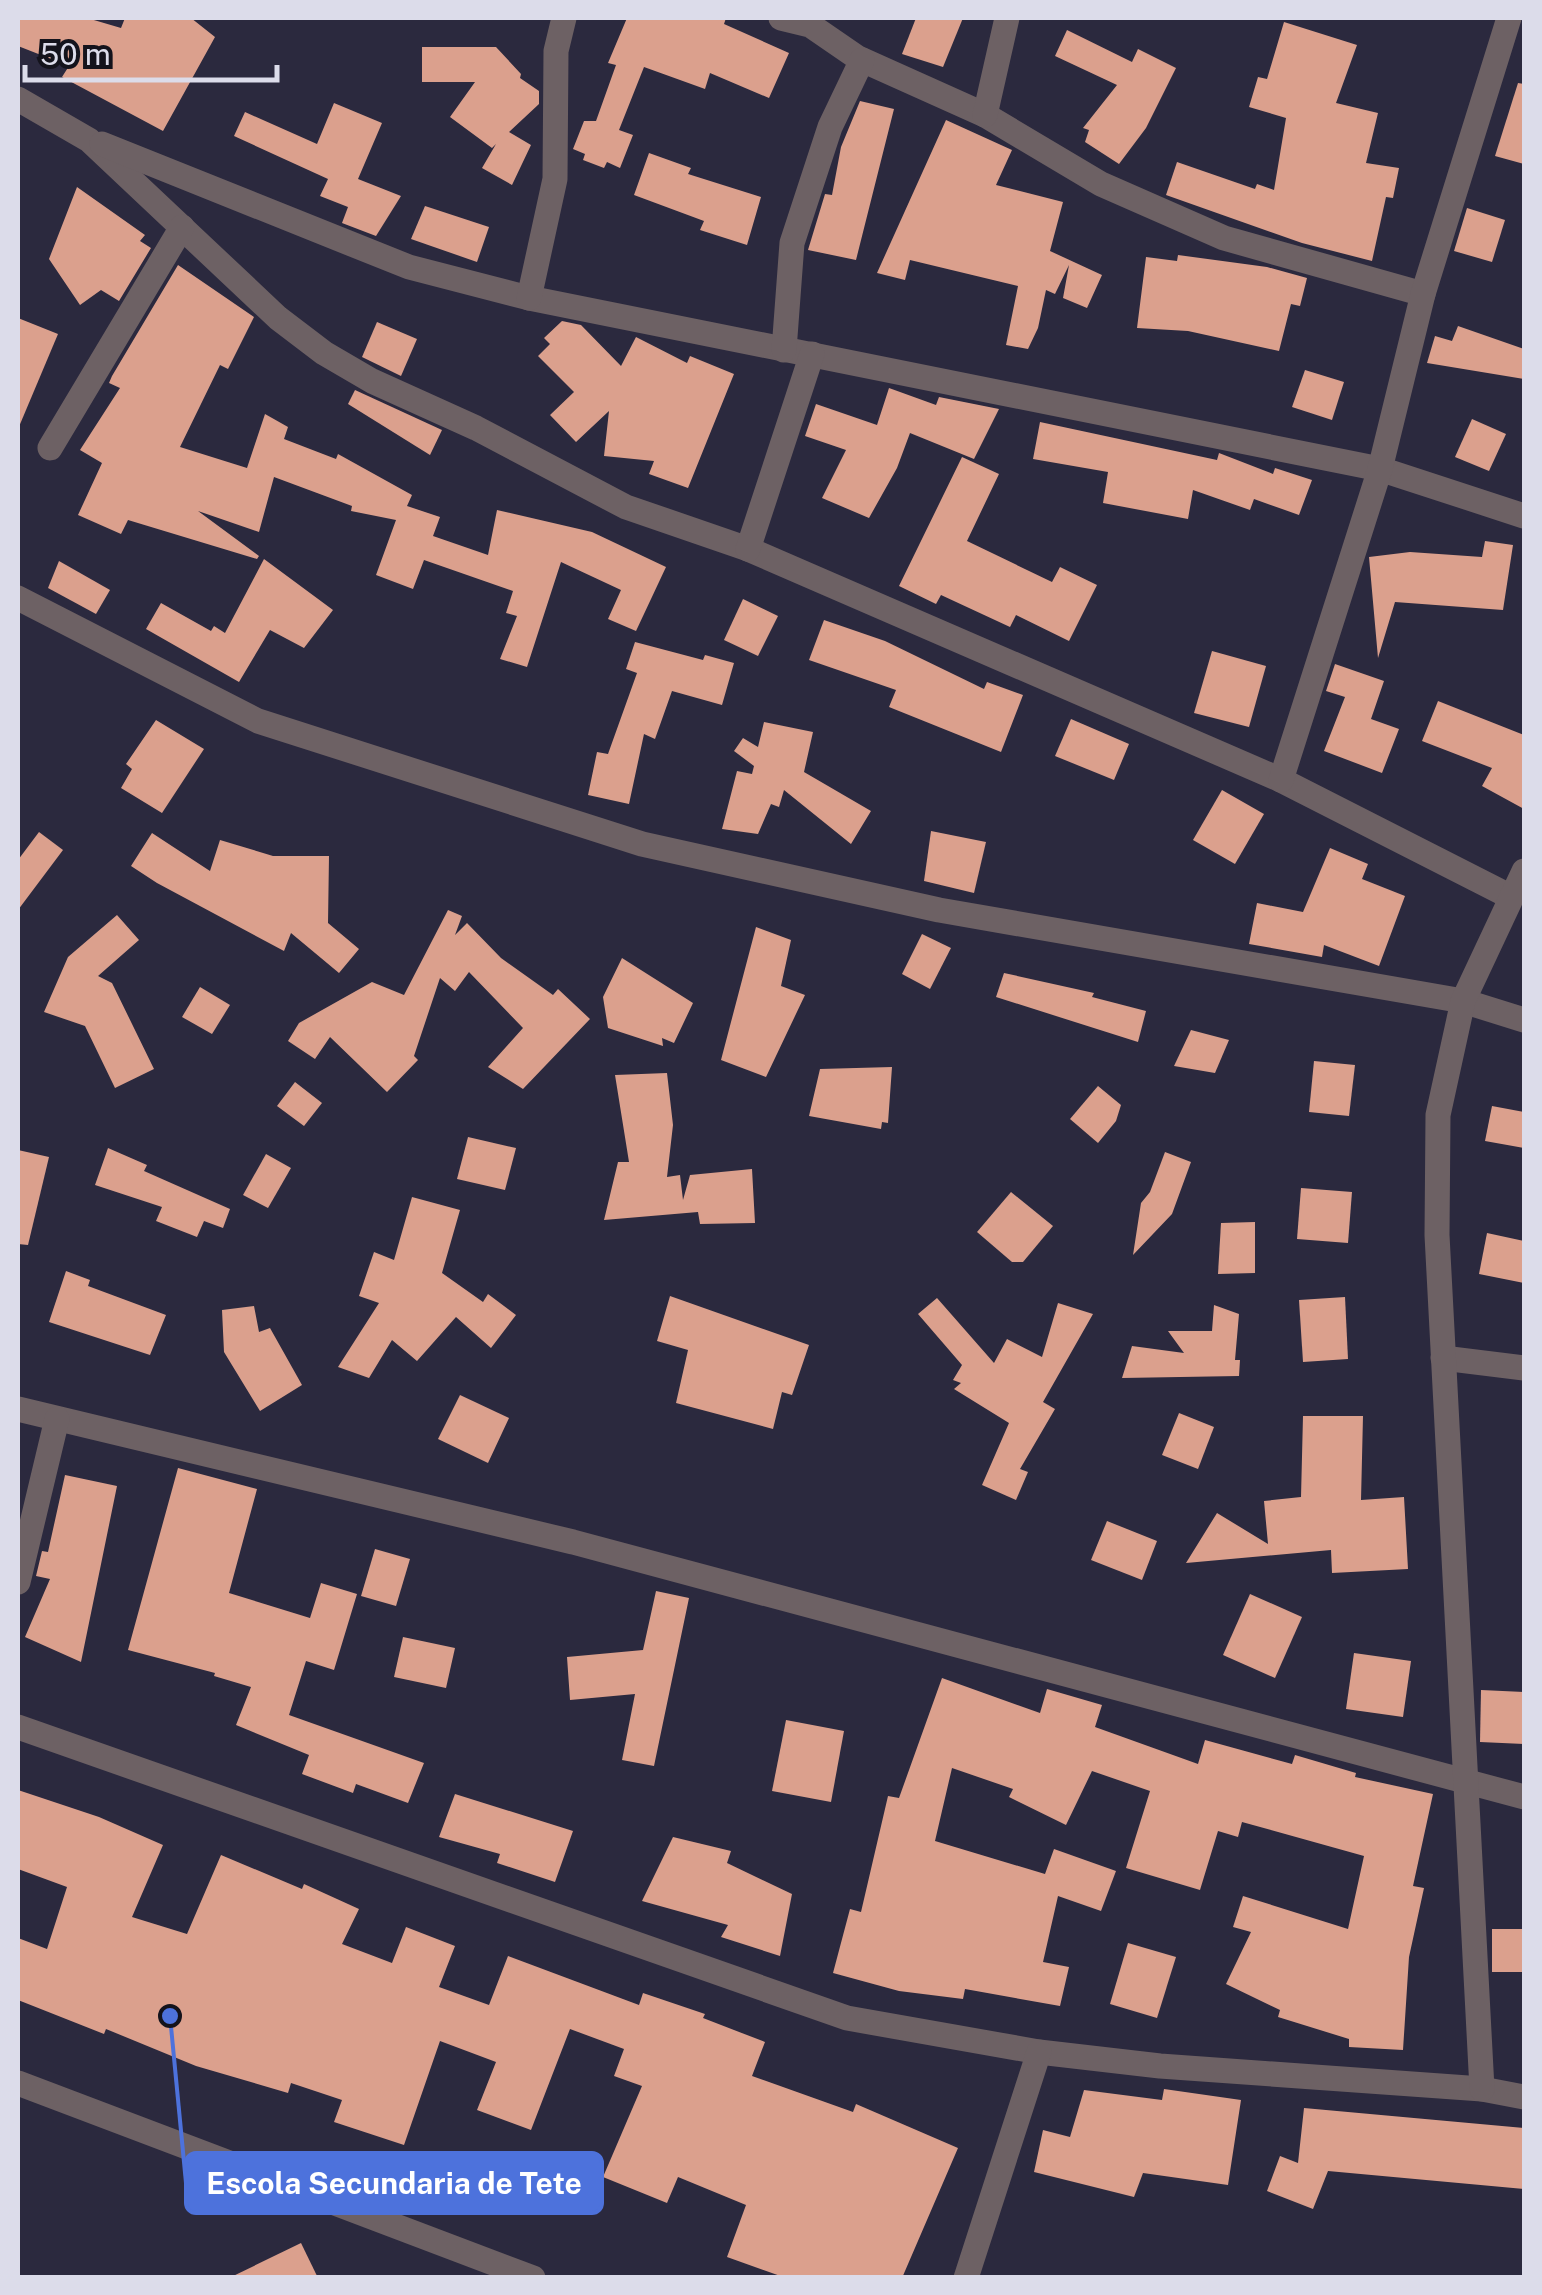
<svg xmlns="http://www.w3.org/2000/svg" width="1542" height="2295" font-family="'Public Sans',sans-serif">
<rect width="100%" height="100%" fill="#2b293e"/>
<g fill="#dba08d">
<polygon points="18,18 87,18 121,28 125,18 191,18 215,37 163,131 62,77 69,66 18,46"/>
<polygon points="627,18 726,18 724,24 789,53 769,98 710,73 705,89 644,67 619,130 633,135 620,168 607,162 604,168 583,160 585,154 573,149 584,121 596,121 616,65 608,63"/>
<polygon points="916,18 963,18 943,67 902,54"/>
<polygon points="1284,22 1357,45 1336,103 1378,113 1366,163 1399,168 1393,198 1386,197 1372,261 1302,243 1166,195 1177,162 1255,189 1257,184 1274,190 1286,118 1249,107 1258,77 1267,79"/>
<polygon points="1067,30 1132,62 1138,49 1176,68 1146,128 1119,164 1085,142 1089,130 1083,128 1117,85 1055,56"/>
<polygon points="422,47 496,47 521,74 520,78 539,91 539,104 509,132 531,145 512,185 482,168 496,144 492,148 450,117 475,82 422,82"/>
<polygon points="1518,83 1524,84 1524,164 1495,156"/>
<polygon points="860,101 894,109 856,260 808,250 825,194 832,195 841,147"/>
<polygon points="334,103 382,123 358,179 401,196 376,236 342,223 348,207 320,196 328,179 234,136 245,112 317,144"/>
<polygon points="946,120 1012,150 996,185 1063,202 1050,251 1102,275 1087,308 1063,298 1069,265 1055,294 1046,290 1038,328 1028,349 1006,345 1018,286 910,260 905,280 877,273"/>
<polygon points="649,153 691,168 688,174 761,197 747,245 700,230 704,221 634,195"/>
<polygon points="77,187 145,235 140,241 151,248 119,301 101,290 80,305 49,259"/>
<polygon points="425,206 489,227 477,262 411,239"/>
<polygon points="1467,208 1505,220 1492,262 1454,251"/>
<polygon points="1178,255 1267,267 1307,278 1300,306 1291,304 1279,351 1188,331 1137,328 1146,257 1177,261"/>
<polygon points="178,265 254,317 228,369 220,365 180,447 247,468 265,414 288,427 284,439 336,459 338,454 412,495 407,506 440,517 433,536 488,555 497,510 592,532 666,567 636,631 608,619 621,590 561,562 527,667 500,659 517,616 506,613 513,591 424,560 413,589 376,575 396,520 351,511 352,506 274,477 259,532 198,511 259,556 257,559 128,520 121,534 78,515 102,463 80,450 120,388 109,383 112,376"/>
<polygon points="18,318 58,334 18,429"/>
<polygon points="562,321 581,325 621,366 636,337 687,363 690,356 734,374 688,488 649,474 654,461 604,456 609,411 576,442 550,415 574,392 538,356 550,344 544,338"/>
<polygon points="377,322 417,339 401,376 362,357"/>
<polygon points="1458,326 1524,349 1524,379 1427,363 1435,336 1452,341"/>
<polygon points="1305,370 1344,382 1332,420 1292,407"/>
<polygon points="889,388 936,405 939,397 999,409 974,459 910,433 897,468 869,518 822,498 846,450 805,436 816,404 877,425"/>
<polygon points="355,390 442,430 430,455 348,404"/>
<polygon points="1472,419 1506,434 1489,471 1455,457"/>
<polygon points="1040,422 1217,460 1219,453 1273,474 1275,468 1312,480 1299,515 1254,499 1250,510 1193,490 1188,519 1103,503 1108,472 1033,459"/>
<polygon points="962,457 999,474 967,541 1052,582 1060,567 1097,585 1069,641 1016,615 1010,627 941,595 936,604 899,586"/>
<polygon points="1485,541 1513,545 1503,610 1395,602 1378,658 1369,557 1410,552 1482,557"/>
<polygon points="264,559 333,610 304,648 270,630 239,682 146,629 161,603 211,631 214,626 225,633"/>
<polygon points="59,561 110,590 96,614 48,588"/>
<polygon points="743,599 778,616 758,656 724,640"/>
<polygon points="824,620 885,641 984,689 987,682 1023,695 1001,752 889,707 896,690 809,660"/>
<polygon points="635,642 703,660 705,655 734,663 722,705 672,691 655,739 644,734 629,804 588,795 597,752 608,754 637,673 626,669"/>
<polygon points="1212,651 1266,666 1249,727 1194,713"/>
<polygon points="1335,664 1384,681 1371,719 1399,729 1382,773 1324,751 1345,697 1326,691"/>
<polygon points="1438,701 1524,735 1524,809 1482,786 1492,768 1422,741"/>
<polygon points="1071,719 1129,744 1114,780 1055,756"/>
<polygon points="156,720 204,749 162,813 121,788 132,769 126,764"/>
<polygon points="764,722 813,732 804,772 871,811 851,844 784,790 779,807 771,804 758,834 722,829 737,771 752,774 754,766 734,751 743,738 758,747"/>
<polygon points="1222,790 1264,814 1235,864 1193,840"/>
<polygon points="931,831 986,842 974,893 924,881"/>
<polygon points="39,832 63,850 18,910 18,860"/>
<polygon points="152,833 210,871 220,840 273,856 329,856 328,923 359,949 339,973 291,933 284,951 157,883 131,866"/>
<polygon points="1330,848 1368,864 1362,879 1405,896 1379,966 1324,945 1322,957 1249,944 1257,903 1303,912"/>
<polygon points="448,910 462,916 455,935 467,923 501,958 553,995 558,989 590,1019 523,1089 488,1067 523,1028 469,972 455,991 440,978 414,1056 418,1060 387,1092 330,1037 315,1059 288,1041 299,1023 372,982 404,995"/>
<polygon points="117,915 139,940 98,976 112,983 154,1069 115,1088 85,1026 44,1012 68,957"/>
<polygon points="756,927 791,940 781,986 805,995 766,1077 721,1060"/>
<polygon points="922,934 951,948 930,989 902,974"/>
<polygon points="622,958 693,1003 674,1043 662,1038 663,1046 608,1028 603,997"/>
<polygon points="1004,973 1094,993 1092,997 1146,1011 1138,1042 996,997"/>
<polygon points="200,987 230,1005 212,1034 182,1017"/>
<polygon points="1191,1030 1229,1040 1215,1073 1174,1066"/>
<polygon points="1314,1061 1355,1065 1349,1116 1309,1112"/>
<polygon points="892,1067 888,1123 882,1122 881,1129 809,1116 820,1069"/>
<polygon points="667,1073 673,1125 667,1177 680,1175 683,1200 690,1175 752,1169 755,1223 700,1224 698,1212 604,1220 618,1162 629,1162 615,1075"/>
<polygon points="295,1082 322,1103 304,1126 277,1106"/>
<polygon points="1098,1086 1121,1105 1116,1121 1098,1143 1070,1119"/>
<polygon points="1492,1106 1524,1112 1524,1148 1485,1141"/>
<polygon points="468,1137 516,1148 505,1190 457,1179"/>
<polygon points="108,1148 147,1165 144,1171 230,1209 223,1228 204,1221 197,1237 156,1221 162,1207 95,1185"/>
<polygon points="18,1150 49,1157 28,1245 18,1244"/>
<polygon points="1165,1152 1191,1162 1172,1214 1133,1255 1141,1203 1150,1192"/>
<polygon points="266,1154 291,1168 268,1208 243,1195"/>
<polygon points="1301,1188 1352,1192 1348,1243 1297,1239"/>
<polygon points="1011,1192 1053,1226 1023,1262 1012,1262 977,1232"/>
<polygon points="412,1197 460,1210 442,1273 483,1302 488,1294 516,1315 491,1348 456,1317 417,1361 392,1340 369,1378 338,1367 379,1303 359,1296 374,1252 394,1260"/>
<polygon points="1255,1222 1255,1273 1218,1274 1221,1223"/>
<polygon points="1487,1233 1524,1241 1524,1283 1479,1274"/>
<polygon points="66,1271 90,1280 88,1286 166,1315 150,1355 49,1322"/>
<polygon points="670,1296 809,1345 792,1395 782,1392 773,1429 676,1403 688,1350 657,1341"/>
<polygon points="1345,1297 1348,1359 1303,1362 1299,1300"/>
<polygon points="937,1298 994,1363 1007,1339 1042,1357 1058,1303 1093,1314 1043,1402 1055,1409 1020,1469 1028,1472 1016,1500 982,1485 1009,1423 954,1389 961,1383 953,1380 962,1365 918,1314"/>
<polygon points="1214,1305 1239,1314 1235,1360 1240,1360 1239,1376 1122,1378 1132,1346 1184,1353 1168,1331 1212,1331"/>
<polygon points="254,1306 259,1332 270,1328 302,1385 260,1411 224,1352 222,1310"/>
<polygon points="460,1395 509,1418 488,1463 438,1439"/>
<polygon points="1179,1413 1214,1427 1198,1469 1162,1455"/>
<polygon points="1303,1416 1363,1416 1361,1500 1404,1497 1408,1569 1332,1573 1331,1550 1186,1563 1217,1513 1268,1544 1264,1501 1301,1497"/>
<polygon points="178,1468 257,1489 229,1593 310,1618 321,1583 357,1594 334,1670 306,1661 289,1715 424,1763 408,1803 356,1784 353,1793 302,1774 309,1755 236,1725 251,1687 214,1676 215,1673 128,1650"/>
<polygon points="65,1475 117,1486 81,1662 25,1637 50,1579 36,1576 42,1551 48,1552"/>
<polygon points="1107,1521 1157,1541 1142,1580 1091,1560"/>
<polygon points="375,1549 410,1559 396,1606 361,1596"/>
<polygon points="656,1591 689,1598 654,1766 622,1760 635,1694 570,1700 567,1657 643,1650"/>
<polygon points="1250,1594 1302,1617 1275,1678 1223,1655"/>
<polygon points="403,1637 455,1648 446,1688 394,1677"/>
<polygon points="1354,1653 1411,1661 1403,1717 1346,1709"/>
<polygon points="942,1678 1040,1713 1047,1689 1102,1705 1095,1727 1198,1764 1205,1740 1292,1764 1295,1755 1356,1773 1355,1777 1433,1794 1413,1886 1424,1888 1409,1957 1403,2050 1349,2047 1349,2039 1278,2017 1280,2010 1226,1984 1251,1932 1233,1927 1243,1896 1348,1929 1364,1856 1242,1822 1238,1837 1218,1831 1200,1890 1126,1868 1150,1791 1092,1771 1066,1825 1009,1797 1013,1789 952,1768 935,1841 1045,1874 1054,1849 1116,1871 1101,1911 1058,1896 1043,1962 1069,1967 1060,2006 965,1989 963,1999 899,1991 833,1973 850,1909 861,1912 888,1796 899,1798"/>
<polygon points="1481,1690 1524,1692 1524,1744 1480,1742"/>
<polygon points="786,1720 844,1731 831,1802 772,1791"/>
<polygon points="18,1790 99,1817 163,1845 132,1917 187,1934 221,1855 302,1889 304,1884 359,1909 342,1944 392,1963 406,1927 455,1946 439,1987 489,2005 508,1956 639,2005 643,1993 705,2014 703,2018 765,2042 752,2076 853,2112 856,2104 958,2148 902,2278 786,2278 727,2257 746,2205 678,2177 667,2203 603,2177 642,2086 614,2076 624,2049 570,2029 531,2130 477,2110 496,2062 440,2041 404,2145 334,2122 342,2100 291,2083 288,2093 196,2066 106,2029 104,2034 18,2000 18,1938 47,1949 67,1887 18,1869"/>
<polygon points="455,1794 573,1831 555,1882 497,1863 500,1854 439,1837"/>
<polygon points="673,1837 731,1851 727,1863 792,1894 780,1956 721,1937 728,1925 642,1901"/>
<rect x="1492" y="1929" width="32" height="43"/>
<polygon points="1128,1943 1176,1957 1157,2018 1110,2004"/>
<polygon points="1164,2089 1241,2100 1228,2185 1143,2173 1134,2197 1034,2172 1043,2130 1070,2137 1084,2090 1162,2100"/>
<polygon points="1304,2108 1524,2128 1524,2189 1328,2171 1313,2209 1267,2191 1280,2156 1298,2163"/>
<polygon points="301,2243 318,2278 229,2278"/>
</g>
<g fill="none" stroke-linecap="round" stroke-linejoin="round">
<g stroke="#6d6164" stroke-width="25">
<polyline points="781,18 810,25 858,58 985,115 1101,184 1224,238 1423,294"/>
<polyline points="18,99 89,140 278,318 324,353 372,381 476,428 626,507 748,549 1281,780 1509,896"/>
<polyline points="985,115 1007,18"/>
<polyline points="102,144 409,267 529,298 1380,469 1524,516"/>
<polyline points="529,298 555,179 556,51 564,18"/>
<polyline points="784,350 792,243 830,127 862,60"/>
<polyline points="50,448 182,227"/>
<polyline points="748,549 812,354"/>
<polyline points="18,598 258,721 642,844 939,910 1463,1001 1524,1020"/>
<polyline points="1281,780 1380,469 1423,294 1509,18"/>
<polyline points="1443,1358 1524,1368"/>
<polyline points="18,1409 573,1542 1524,1797"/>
<polyline points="18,1582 57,1419"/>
<polyline points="18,1727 847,2018 1039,2052 1160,2066 1482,2089 1524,2097"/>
<polyline points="18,2083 533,2278"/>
<polyline points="1482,2089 1437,1235 1438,1115 1463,1001 1524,871"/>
<polyline points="966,2278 1039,2052"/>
</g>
</g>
<path fill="none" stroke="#4d72dc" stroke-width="4" d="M170 2016L186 2183"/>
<circle fill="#4d72dc" stroke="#14131c" stroke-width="4" cx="170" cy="2016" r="10"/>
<rect fill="#4d72dc" stroke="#4d72dc" stroke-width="4" x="186" y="2153" width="416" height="60" rx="10"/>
<g font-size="30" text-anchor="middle" font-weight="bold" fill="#fff">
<text x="394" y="2194">Escola Secundaria de Tete</text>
</g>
<rect width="1542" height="2295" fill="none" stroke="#dcdcea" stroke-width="40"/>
<path d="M25 65v15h252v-15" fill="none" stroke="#dcdcea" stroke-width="5"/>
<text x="40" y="65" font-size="30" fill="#dcdcea" stroke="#14131c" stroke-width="8" paint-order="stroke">50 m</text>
</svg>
